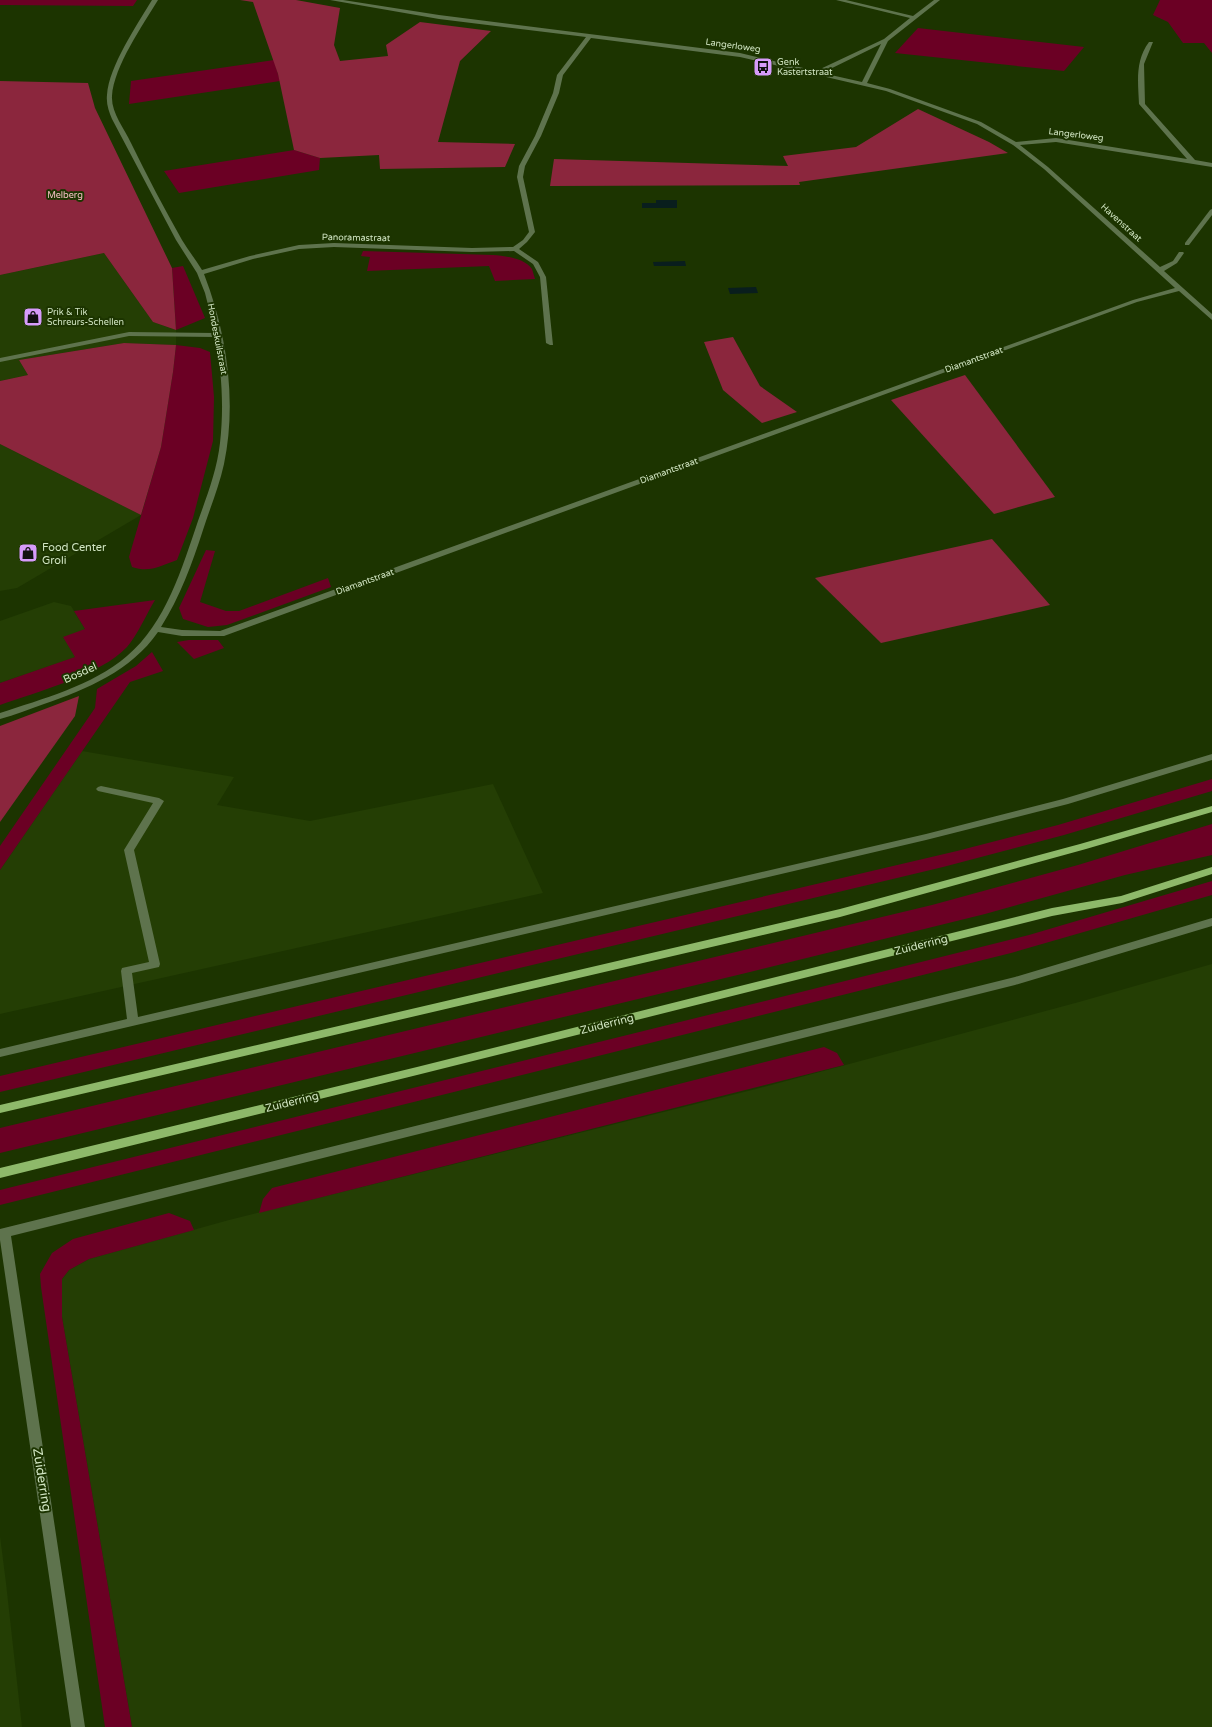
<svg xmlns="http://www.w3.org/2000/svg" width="1212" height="1727" font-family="'Varela Round',sans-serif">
<rect width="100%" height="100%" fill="#1c3400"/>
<g fill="#243e04">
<polygon points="104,253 153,322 176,330 176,345 124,343 19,360 28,375 0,381 0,275"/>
<polygon points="0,444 141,515 17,588 0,591"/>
<polygon points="54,602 71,606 85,629 76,657 0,683 0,621"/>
<polygon points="82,751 234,777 217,805 310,821 493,784 543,893 0,1014 0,870"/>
<polygon points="1212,964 1212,1727 132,1727 62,1317 62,1279 69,1270 89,1259 229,1220 756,1089 1079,1002"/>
<polygon points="0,1536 6,1583 22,1727 0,1727"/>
</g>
<g fill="#6b0024">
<polygon points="0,0 137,0 133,6 0,5"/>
<polygon points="1160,0 1212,0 1212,53 1204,43 1183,43 1168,22 1153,15"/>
<polygon points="918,28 1084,47 1064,71 895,53"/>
<polygon points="274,60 280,81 129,104 131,81"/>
<polygon points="294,150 320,158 319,170 179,193 164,171"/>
<path d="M 363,251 L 493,255 C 505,256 524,258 532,269 C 533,272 534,276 535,279 L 495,281 L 489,266 L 367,271 L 370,257 L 361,256 Z"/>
<polygon points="183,266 205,318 176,330 172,268"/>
<path d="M 176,345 L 200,348 L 210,352 L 214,397 L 213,441 L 193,518 L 177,560 C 160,566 150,573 132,567 L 129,557 L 161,447 L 173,372 Z"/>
<polygon points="206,550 215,551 200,602 226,611 239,611 328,578 331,587 227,625 208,627 183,619 179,608"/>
<path d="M 155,600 C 147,613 137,636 127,647 C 101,675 36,692 0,705 L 0,683 L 75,657 L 63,637 L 85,629 L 74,611 Z"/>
<polygon points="189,640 218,640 224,648 194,659 177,642"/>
<polygon points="152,652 163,671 130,682 0,870 0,846 95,708 97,689 136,666"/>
<polygon points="1212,779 1212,791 1064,835 943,867 0,1092 0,1076 957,851 1058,825"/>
<polygon points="1212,824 1212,855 1125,875 985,914 750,972 0,1153 0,1128 932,905 1078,865"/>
<polygon points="1212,881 1212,895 1011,953 0,1205 0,1190 781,997 1029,935"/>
<polygon points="824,1047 837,1053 844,1065 259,1213 263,1199 272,1188"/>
<polygon points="169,1213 190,1221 194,1230 89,1259 69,1270 62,1279 62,1317 132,1727 105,1727 41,1287 40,1274 52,1253 73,1239"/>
</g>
<g fill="#8b263d">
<polygon points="240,0 296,0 340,8 334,45 340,61 388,56 386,45 420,22 491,31 460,61 438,142 515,144 505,167 380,169 379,155 320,158 294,150 278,74 253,2"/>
<polygon points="0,81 88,83 95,108 172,268 176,330 153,322 104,253 0,275"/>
<polygon points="918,109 989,142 1008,153 799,182 800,185 550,186 554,159 788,166 783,156 856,147"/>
<polygon points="733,337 760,386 797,412 762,423 723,390 704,342"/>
<polygon points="124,343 176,345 173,372 161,447 141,515 0,444 0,381 28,375 19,360"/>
<polygon points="965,375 1055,497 994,514 891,400"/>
<polygon points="992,539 1050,605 881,643 815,578"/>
<polygon points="79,696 75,716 0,822 0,726"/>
</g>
<g fill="#091e1d">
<polygon points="656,200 677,200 677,208 642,208 642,203 656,203"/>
<polygon points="685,261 686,266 654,266 653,262"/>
<polygon points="756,287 758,293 730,294 728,288"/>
</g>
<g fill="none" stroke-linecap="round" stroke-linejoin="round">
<g fill="#5e734d" fill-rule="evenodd">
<path d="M 152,0 L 158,0 C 143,25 114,66 112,96 C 111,113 124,128 131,143 C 147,176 164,208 182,240 C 188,250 196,260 202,270 L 250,256 L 299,245 L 334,243 L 472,248 L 513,247 L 523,240 L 529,232 L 517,177 L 519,166 L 535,136 L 553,93 L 557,75 L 586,37 L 439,19 L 330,0 L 343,0 L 439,15 L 740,53 L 816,71 L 884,39 L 910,18 L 836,0 L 846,0 L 913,16 L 934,0 L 940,0 L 888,41 L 867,83 L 890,89 L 981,122 L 1016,142 L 1056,138 L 1187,159 L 1139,104 C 1138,81 1135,61 1149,42 L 1153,42 L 1144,64 L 1145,104 L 1195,160 L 1212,163 L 1212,167 L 1056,142 L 1020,145 L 1048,167 L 1160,267 L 1173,261 L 1179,252 L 1183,252 L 1184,253 L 1177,263 L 1164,271 L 1212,314 L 1212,320 L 1179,291 L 1137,302 L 224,636 L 182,636 L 158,632 C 131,671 87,689 44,704 C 29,709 15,715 0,719 L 0,713 C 42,699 92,686 127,656 C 166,623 182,568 198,521 C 207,496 217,470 220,443 C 224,408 222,371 215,337 L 129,336 L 0,362 L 0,358 L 129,332 L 215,333 L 205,293 L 197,273 L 176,240 L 112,119 C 109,112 106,104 107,95 C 109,66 137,25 152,0 ZM 591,38 L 740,57 L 886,91 L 977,124 L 1013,145 L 1044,169 L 1175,288 L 1133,300 L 220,631 L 182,630 L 161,627 C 180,597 192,564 203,530 C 210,508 219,487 224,464 C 237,402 227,333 204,274 L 253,259 L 299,249 L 334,247 L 472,252 L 514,251 L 533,264 L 540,277 L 546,343 L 550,345 L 553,345 L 546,277 L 538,262 L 519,249 L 527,242 L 535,232 L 523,177 L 525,166 L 541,136 L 559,93 L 563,75 ZM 881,44 L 862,82 L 822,73 Z"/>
<polygon points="1212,209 1212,215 1189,245 1185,245 1185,243 1210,210"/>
<polygon points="1212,754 1212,760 1068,804 926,840 0,1057 0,1049 127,1019 121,971 122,968 149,962 124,850 153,803 98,791 96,789 98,787 101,786 159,798 164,801 134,850 160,964 159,967 132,973 138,1017 926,834 1063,799"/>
<polygon points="1212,918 1212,926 1015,985 11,1236 85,1727 71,1727 0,1240 0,1229 1015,977"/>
</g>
<g fill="#8eb96a" fill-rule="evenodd">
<polygon points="1212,806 1212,812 1086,849 840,917 0,1113 0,1105 840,909 1080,844"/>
<polygon points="1212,867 1212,874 1122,903 1052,916 417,1075 0,1178 0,1168 417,1067 1052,908 1121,896"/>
</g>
</g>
<defs>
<g id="bus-square" transform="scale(1)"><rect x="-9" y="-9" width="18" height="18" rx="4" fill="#d69bfa" stroke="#1c3400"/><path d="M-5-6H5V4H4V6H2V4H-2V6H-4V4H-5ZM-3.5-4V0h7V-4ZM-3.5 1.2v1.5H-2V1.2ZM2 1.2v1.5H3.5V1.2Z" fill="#111"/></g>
<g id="shop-square" transform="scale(1)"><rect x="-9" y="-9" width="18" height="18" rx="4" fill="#d69bfa" stroke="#1c3400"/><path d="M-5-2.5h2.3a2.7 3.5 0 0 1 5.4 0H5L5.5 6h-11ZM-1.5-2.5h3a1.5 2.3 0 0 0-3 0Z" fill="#111"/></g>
</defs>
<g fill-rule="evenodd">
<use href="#bus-square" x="763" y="67"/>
<use href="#shop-square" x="33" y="317"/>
<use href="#shop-square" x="28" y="553"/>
</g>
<g text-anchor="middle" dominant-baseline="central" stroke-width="4" stroke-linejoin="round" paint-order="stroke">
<g font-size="9" fill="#d2e6c3" stroke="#1c3400">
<text transform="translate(733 46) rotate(8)">Langerloweg</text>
<text transform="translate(1076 135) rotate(7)">Langerloweg</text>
<text transform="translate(1121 223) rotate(42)">Havenstraat</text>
<text transform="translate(356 238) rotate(1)">Panoramastraat</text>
<text transform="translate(217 339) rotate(79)">Hondeskuilstraat</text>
<text transform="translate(974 360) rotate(-20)">Diamantstraat</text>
<text transform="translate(669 471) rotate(-20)">Diamantstraat</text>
<text transform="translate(365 582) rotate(-20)">Diamantstraat</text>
</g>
<g font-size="9" fill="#d2e6c3" stroke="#1c3400" text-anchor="start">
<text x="777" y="62">Genk<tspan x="777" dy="10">Kastertstraat</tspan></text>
<text x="47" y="312">Prik &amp; Tik<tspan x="47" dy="10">Schreurs-Schellen</tspan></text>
</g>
<g font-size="9" fill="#fac0c6" stroke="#1c3400">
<text x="65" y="195">Melberg</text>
</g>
<g font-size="11" fill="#d2e6c3" stroke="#1c3400" text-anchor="start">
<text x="42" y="547">Food Center<tspan x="42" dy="13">Groli</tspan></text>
</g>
<g font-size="11" fill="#d2e6c3" stroke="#1c3400">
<text transform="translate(80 673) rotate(-24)">Bosdel</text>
<text transform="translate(921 945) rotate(-14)">Zuiderring</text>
<text transform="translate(607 1024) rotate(-14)">Zuiderring</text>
<text transform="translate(292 1102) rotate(-14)">Zuiderring</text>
</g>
<g font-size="13" fill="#d2e6c3" stroke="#1c3400">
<text transform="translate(42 1480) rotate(81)">Zuiderring</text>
</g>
</g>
</svg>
